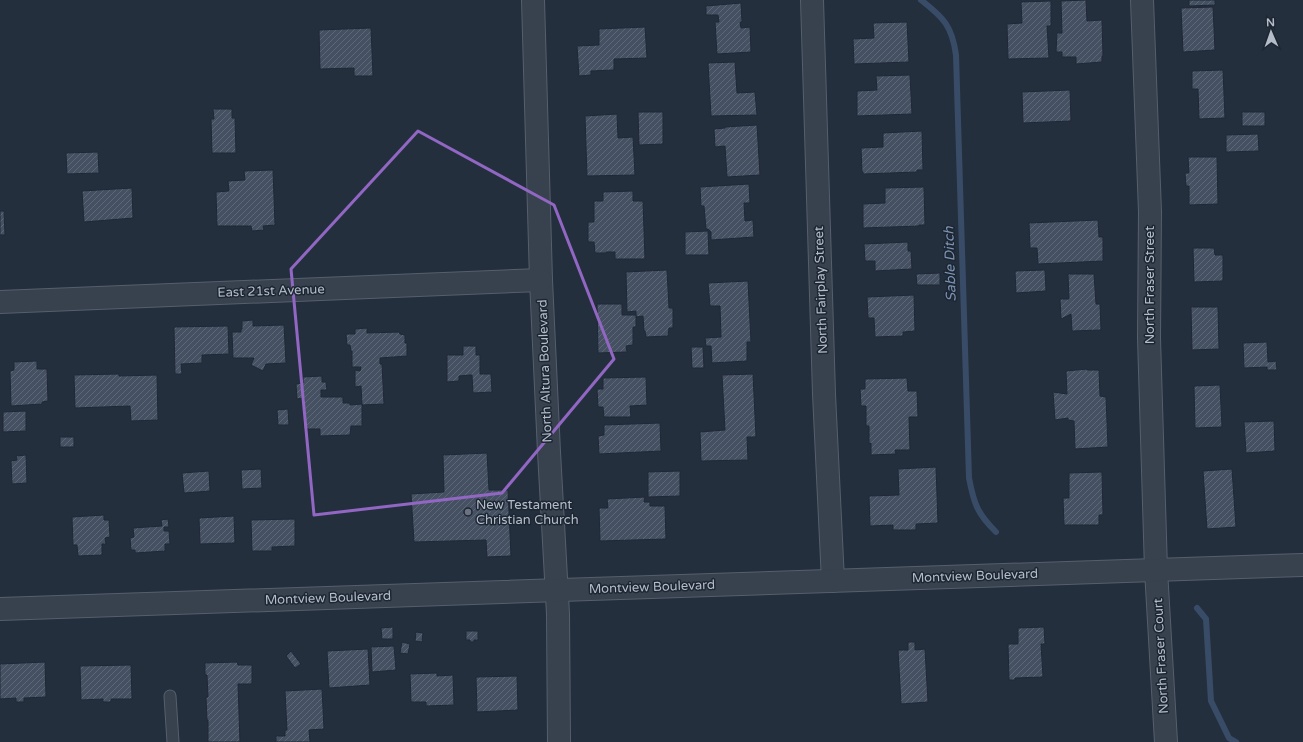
<svg xmlns="http://www.w3.org/2000/svg" width="1303" height="742" font-family="'Varela Round',sans-serif">
<defs>
<pattern id="building-hatch" width="6" height="6" patternUnits="userSpaceOnUse"><rect width="6" height="6" fill="#455162"/><path d="M-1 1l2-2M0 6l6-6M5 7l2-2" fill="none" stroke="#5d6877"/></pattern>
</defs>
<rect width="100%" height="100%" fill="#242f3e"/>
<g fill="none" stroke-linecap="round" stroke-linejoin="round">
<g stroke="#394c67" stroke-width="6">
<path d="M 921,0 C 944,18 952,26 956,55 L 969,478 C 974,504 977,513 996,532"/>
<polyline points="1197,608 1206,619 1211,701 1229,738 1236,742"/>
</g>
</g>
<g fill="url(#building-hatch)" stroke="#1f2835">
<polygon points="1086,0 1087,21 1102,20 1103,56 1102,56 1102,62 1076,64 1076,57 1062,57 1062,52 1056,52 1057,33 1062,33 1061,1"/>
<polygon points="1189,0 1215,0 1215,5 1189,6"/>
<polygon points="1051,1 1051,26 1047,26 1049,58 1008,59 1007,24 1022,23 1021,2"/>
<polygon points="741,3 742,22 740,22 741,28 750,27 751,52 717,54 715,22 719,22 718,15 706,15 706,6"/>
<polygon points="1213,7 1215,50 1183,52 1181,8"/>
<polygon points="907,22 909,62 854,64 853,39 874,38 873,23"/>
<polygon points="645,27 647,58 614,59 614,70 591,71 591,75 579,76 577,46 599,45 599,29"/>
<polygon points="371,28 373,76 354,76 354,68 320,69 319,30"/>
<polygon points="735,62 737,93 755,92 757,115 711,116 708,63"/>
<polygon points="1223,70 1225,118 1199,119 1198,89 1192,89 1192,71"/>
<polygon points="910,75 912,114 857,116 857,91 877,90 876,76"/>
<polygon points="1070,90 1071,121 1023,123 1022,92"/>
<polygon points="213,109 232,109 232,118 235,118 236,153 212,153 211,119 214,119"/>
<polygon points="638,112 663,112 663,144 639,145"/>
<rect x="1242" y="112" width="23" height="14"/>
<polygon points="617,114 618,138 633,137 635,175 587,176 585,116"/>
<polygon points="757,125 760,175 727,177 725,146 715,147 714,129 725,128 725,127"/>
<polygon points="922,131 923,170 917,170 917,172 863,174 863,172 862,172 861,148 883,147 883,133"/>
<polygon points="1258,134 1259,151 1226,152 1226,135"/>
<polygon points="98,152 99,173 67,174 66,153"/>
<polygon points="1188,157 1217,157 1218,204 1189,205 1189,186 1186,186 1185,173 1189,173"/>
<polygon points="273,170 275,225 263,226 264,230 252,231 251,226 217,226 216,192 229,191 228,181 245,180 244,171"/>
<polygon points="749,184 750,203 744,203 745,221 753,220 754,237 711,240 711,232 708,229 706,229 704,206 701,206 700,187"/>
<polygon points="924,187 925,225 919,225 919,226 863,228 863,204 885,203 885,188"/>
<polygon points="132,188 133,218 84,222 82,191"/>
<polygon points="633,191 633,201 643,201 645,259 615,259 615,252 606,252 606,253 595,253 594,242 588,242 588,222 594,222 594,201 603,201 603,192"/>
<polygon points="0,211 4,211 5,235 0,235"/>
<polygon points="1098,220 1099,237 1103,237 1103,261 1038,264 1037,248 1030,248 1029,223"/>
<polygon points="708,231 709,255 685,255 685,232"/>
<polygon points="908,242 908,251 911,251 912,269 875,271 875,261 865,261 864,244"/>
<polygon points="1193,248 1214,248 1215,255 1223,255 1223,281 1194,282"/>
<polygon points="667,270 669,308 673,308 673,328 669,328 668,336 646,337 645,331 644,331 643,316 636,317 636,311 627,312 626,272"/>
<polygon points="1045,270 1046,291 1016,293 1015,271"/>
<polygon points="940,273 940,285 917,285 916,274"/>
<polygon points="1068,274 1094,274 1096,304 1100,304 1101,330 1072,331 1071,314 1061,319 1060,299 1069,299"/>
<polygon points="748,281 751,342 747,342 747,361 712,363 711,346 706,346 705,338 721,337 720,306 710,306 708,283"/>
<polygon points="914,295 915,331 903,332 903,336 875,337 874,318 868,318 867,297"/>
<polygon points="597,304 622,304 622,315 636,315 636,327 633,327 633,345 626,346 627,352 598,353"/>
<polygon points="1191,307 1218,307 1219,349 1192,350"/>
<polygon points="253,320 253,326 284,325 286,363 266,364 263,371 251,365 254,358 233,358 232,332 241,332 241,329 242,329 242,321"/>
<polygon points="228,326 229,354 202,355 202,363 181,364 182,374 175,374 174,327"/>
<polygon points="367,328 367,333 399,332 400,334 405,335 405,343 407,343 407,356 380,358 380,364 382,364 384,404 362,405 361,386 355,387 355,370 360,371 361,367 352,367 352,351 351,351 350,345 347,345 346,334 355,334 355,329"/>
<polygon points="1267,342 1268,362 1276,361 1277,370 1267,370 1267,367 1244,368 1243,343"/>
<polygon points="463,346 476,346 476,355 480,355 480,374 491,374 492,392 473,393 472,375 470,375 459,376 459,381 447,382 447,355 463,355"/>
<polygon points="691,347 703,347 704,368 692,368"/>
<polygon points="37,361 37,369 47,369 48,401 42,402 42,404 11,406 10,371 14,370 14,362"/>
<polygon points="1087,369 1087,370 1099,370 1100,396 1106,397 1108,447 1075,449 1074,421 1068,420 1068,418 1055,420 1053,392 1067,394 1066,371"/>
<polygon points="119,374 119,376 157,375 158,420 131,421 130,406 75,408 74,375"/>
<polygon points="753,374 756,437 747,437 748,460 701,461 700,432 725,430 722,375"/>
<polygon points="322,376 322,382 326,382 327,390 321,390 321,397 343,397 343,403 350,403 350,405 362,404 362,426 351,426 350,435 320,436 320,429 304,429 304,398 297,399 296,384 303,383 303,377"/>
<polygon points="646,377 647,405 630,406 631,417 604,417 603,407 598,407 597,389 603,389 603,378"/>
<polygon points="907,378 908,391 917,391 918,417 909,417 910,450 895,450 896,454 871,455 871,443 869,444 869,426 866,426 866,406 861,406 860,389 865,389 865,379"/>
<polygon points="1220,385 1222,427 1195,428 1194,386"/>
<polygon points="288,409 289,425 278,425 277,410"/>
<polygon points="26,411 26,431 3,432 3,412"/>
<polygon points="1274,421 1275,451 1246,453 1244,422"/>
<polygon points="660,423 661,451 599,454 598,436 604,435 604,425"/>
<rect x="60" y="437" width="14" height="10"/>
<polygon points="487,453 489,490 508,490 511,556 487,557 486,540 414,542 411,494 444,492 443,455"/>
<polygon points="26,455 27,483 12,484 11,461 17,460 16,456"/>
<polygon points="936,467 938,523 916,524 916,530 893,530 893,525 870,526 869,496 899,495 898,469"/>
<polygon points="261,469 262,488 242,489 241,470"/>
<polygon points="1232,469 1236,527 1207,529 1203,471"/>
<polygon points="209,471 210,491 184,493 182,473"/>
<polygon points="680,471 680,496 648,497 648,472"/>
<polygon points="1102,472 1103,515 1099,515 1099,525 1064,525 1063,498 1069,498 1069,473"/>
<polygon points="645,497 644,502 650,502 650,506 665,506 666,539 600,541 599,508 608,508 607,499"/>
<polygon points="104,515 104,520 109,520 110,537 105,538 106,544 102,544 102,555 78,556 77,545 73,545 72,517"/>
<polygon points="234,516 235,543 200,544 199,518"/>
<polygon points="168,519 169,527 164,527 164,531 169,531 170,544 165,544 165,551 135,553 135,550 131,550 130,538 134,537 133,528 162,526 161,520"/>
<polygon points="295,519 295,546 272,547 272,551 252,551 251,520"/>
<polygon points="393,627 393,639 382,639 381,628"/>
<polygon points="1044,627 1045,644 1041,644 1043,677 1015,678 1015,680 1009,680 1008,644 1018,644 1018,628"/>
<polygon points="466,631 478,631 478,640 474,640 474,642 470,642 470,640 466,640"/>
<polygon points="416,632 423,633 422,642 415,641"/>
<polygon points="402,642 410,644 408,654 400,653"/>
<polygon points="908,642 915,642 915,650 925,649 928,702 901,704 898,650 908,650"/>
<polygon points="394,646 396,670 372,672 371,647"/>
<polygon points="368,649 370,685 329,688 327,651"/>
<polygon points="291,651 301,664 295,668 286,656"/>
<polygon points="45,662 46,697 24,698 24,702 16,702 16,698 0,699 0,664"/>
<polygon points="237,662 238,665 252,665 252,684 238,684 240,742 208,742 208,720 207,720 206,697 208,697 207,675 205,675 205,663"/>
<polygon points="131,665 132,699 111,699 111,702 103,702 103,699 81,700 80,666"/>
<polygon points="437,673 437,676 453,675 454,705 426,706 426,702 411,702 410,674"/>
<polygon points="517,676 518,710 477,712 476,677"/>
<polygon points="322,689 324,729 309,730 310,742 276,742 276,736 285,736 285,730 287,730 285,691"/>
</g>
<g fill="none" stroke-linecap="round" stroke-linejoin="round">
<g stroke="#565f6c" stroke-width="13">
<polyline id="service" points="170,696 173,742"/>
</g>
<g stroke="#565f6c" stroke-width="24">
<g id="minor">
<polyline points="533,0 541,280 549,452 558,614 559,742"/>
<polyline points="812,0 824,394 833,581"/>
<polyline points="1142,0 1150,212 1149,338 1156,570 1166,742"/>
<polyline points="0,302 541,280"/>
<polyline points="0,609 1303,565"/>
</g>
</g>
<use href="#service" stroke="#38414e" stroke-width="11"/>
<use href="#minor" stroke="#38414e" stroke-width="22"/>
</g>
<path fill="none" stroke="#9266c3" stroke-width="3" stroke-linejoin="round" d="M 418,131 L 554,205 L 614,359 L 502,493 L 314,515 L 291,269 Z"/>
<circle fill="#6b7280" stroke="#1d2633" stroke-width="1.5" cx="468" cy="512" r="4"/>
<g text-anchor="middle" dominant-baseline="central" stroke-width="3" stroke-linejoin="round" paint-order="stroke">
<g font-size="13" fill="#b4bcc9" stroke="#1d2633">
<text transform="translate(1150 285) rotate(-90)">North Fraser Street</text>
<text transform="translate(821 290) rotate(-92)">North Fairplay Street</text>
<text transform="translate(271 291) rotate(-2)">East 21st Avenue</text>
<text transform="translate(545 371) rotate(-92)">North Altura Boulevard</text>
<text transform="translate(975 576) rotate(-2)">Montview Boulevard</text>
<text transform="translate(652 587) rotate(-2)">Montview Boulevard</text>
<text transform="translate(328 598) rotate(-2)">Montview Boulevard</text>
<text transform="translate(1161 656) rotate(-93)">North Fraser Court</text>
</g>
<g font-size="13" fill="#b4bcc9" stroke="#1d2633" text-anchor="start">
<text x="476" y="505">New Testament<tspan x="476" dy="15">Christian Church</tspan></text>
</g>
<g font-size="14" font-style="italic" fill="#7c92b1" stroke="#1d2633">
<text transform="translate(950 264) rotate(-92)">Sable Ditch</text>
</g>
</g>
<g transform="translate(1271 32) rotate(358)" stroke="#1d2633" stroke-width="3" paint-order="stroke">
<path d="M0-3L7 15L0 10L-7 15Z" fill="#b4bcc9"/>
<text y="-6" font-size="11" font-weight="bold" text-anchor="middle" fill="#b4bcc9">N</text>
</g>
</svg>
